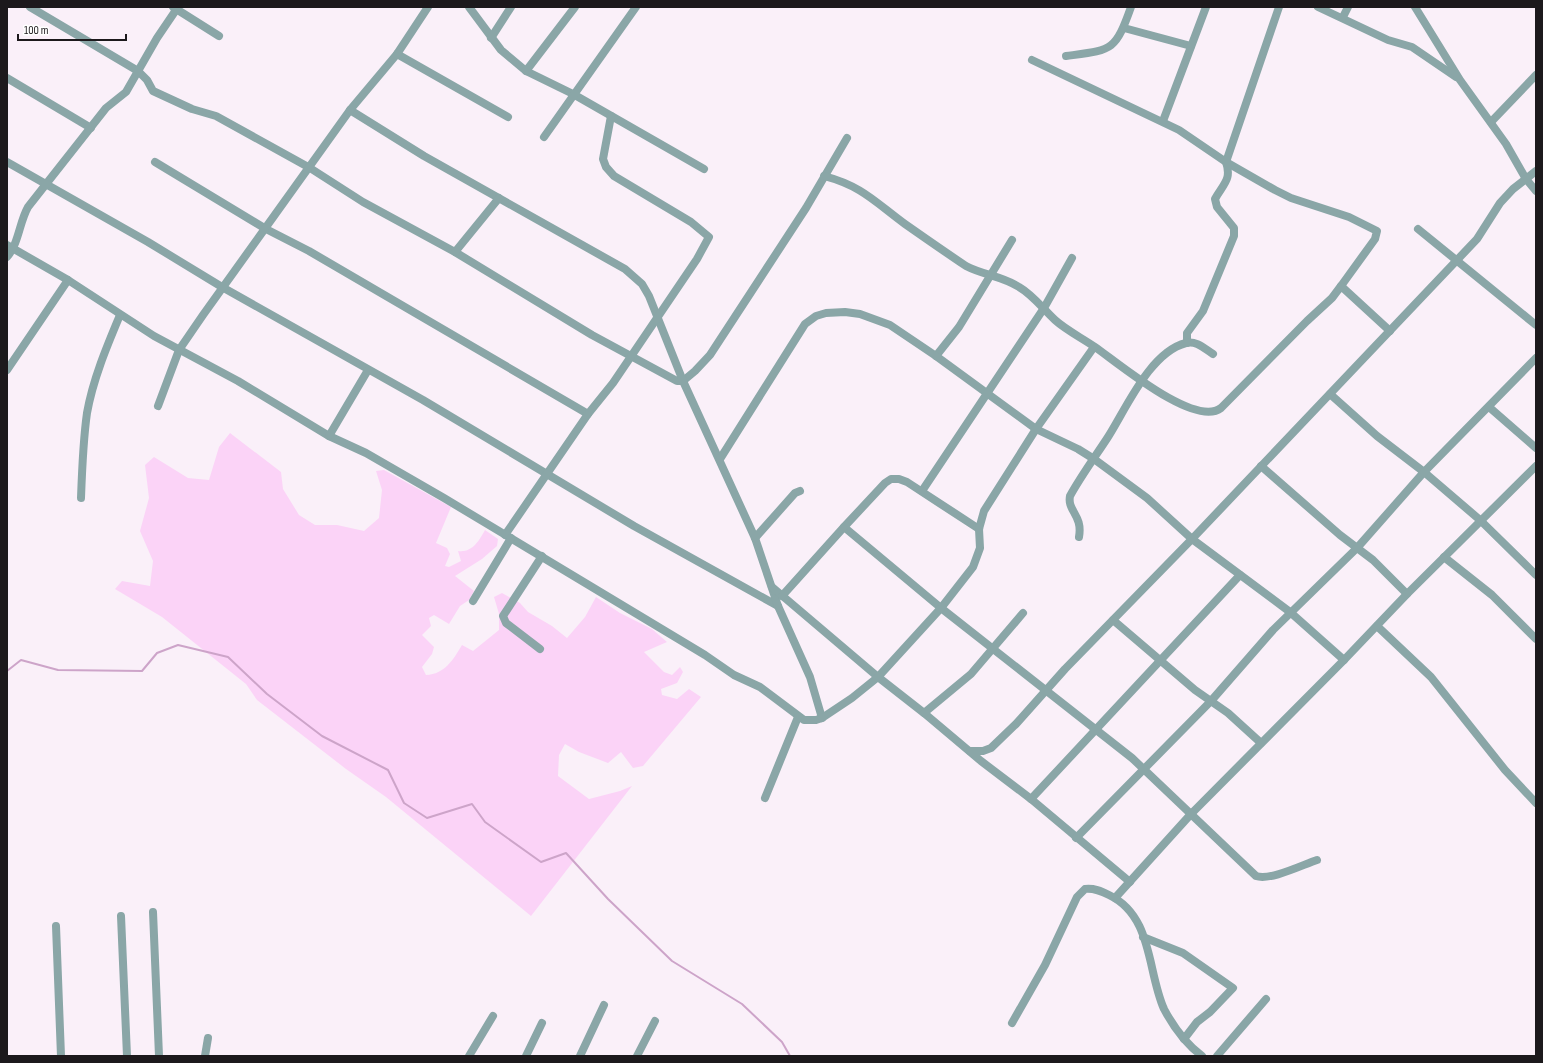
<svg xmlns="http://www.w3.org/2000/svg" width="1543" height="1063" font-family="'Sofia Sans Condensed',sans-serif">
<rect width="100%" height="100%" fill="#faf0f9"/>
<path fill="#fbd3f7" d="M 230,433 L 281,472 L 283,489 L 299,515 L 315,525 L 337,525 L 364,531 L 379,518 L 382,490 L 376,471 L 384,470 L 451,507 L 436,543 L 447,548 L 450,554 L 445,566 L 449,567 L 461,561 L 458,551 C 472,553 479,541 485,530 L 498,539 L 497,546 L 482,559 L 455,576 L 474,591 L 469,600 L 460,606 L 449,624 L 434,615 L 429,618 L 431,626 L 422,635 L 434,647 L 432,654 L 422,667 L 426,675 C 445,674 453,660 462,645 L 473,651 L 499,630 L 499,614 L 494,597 L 502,593 L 520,603 L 528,612 L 552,626 L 567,638 L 585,617 L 596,597 L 620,613 L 652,629 L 667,642 L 644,652 L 664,672 L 672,675 L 680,667 L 683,672 L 677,683 L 661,689 L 662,695 L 677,699 L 689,689 L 701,697 L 643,766 L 633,768 L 621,752 L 608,763 L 579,752 L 565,744 L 559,755 L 558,776 L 589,799 L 620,791 L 632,786 L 531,916 L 386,797 L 346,769 L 257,700 L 246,684 L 162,617 L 115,589 L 122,581 L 150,586 L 153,561 L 140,531 L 149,498 L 145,465 L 154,457 L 188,478 L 209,480 L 219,447 Z"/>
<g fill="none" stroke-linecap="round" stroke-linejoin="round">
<polyline stroke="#cda4c9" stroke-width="2" points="7,671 21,660 58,670 142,671 157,653 178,645 228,657 267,694 322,736 388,770 404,803 427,818 472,804 485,822 541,862 566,853 608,899 672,961 742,1004 782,1042 790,1056"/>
<g stroke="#8aa6a7" stroke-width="8">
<polyline points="30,7 138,71 147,80 153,91 192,109 216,116 310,168 363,202 455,252 592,335 677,381 683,381 695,371 710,355 806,208 847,138"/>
<polyline points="173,7 219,36"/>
<polyline points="469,7 501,50 526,71 573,94 704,169"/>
<polyline points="1318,7 1388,40 1412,47 1456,77"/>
<polyline points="1415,7 1460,80 1506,144 1526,179 1536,191"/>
<polyline points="1343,17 1348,7"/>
<polyline points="1124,28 1191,46"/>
<polyline points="491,38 511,7"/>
<polyline points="397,54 508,117"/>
<path d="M 1066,56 C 1112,50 1115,52 1131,7"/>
<polyline points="1032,60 1179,130 1226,162 1275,190 1291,198 1349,217 1377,231 1375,239 1341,286"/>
<polyline points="526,71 575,7"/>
<polyline points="7,78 91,128"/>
<polyline points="1163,121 1206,7"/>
<polyline points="1491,122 1536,75"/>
<polyline points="544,137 636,7"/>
<polyline points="7,162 148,242 222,287 423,400 634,526 778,606"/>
<polyline points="155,162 266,229 309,251 588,414"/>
<path d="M 824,176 C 862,186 875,202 905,224 C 925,238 945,252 966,266 C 983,275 1002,276 1019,287 C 1033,295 1043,309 1055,320 C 1066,330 1082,338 1095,347 C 1118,363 1195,428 1221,408 L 1307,321 L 1332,298 L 1341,286 L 1390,331"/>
<polyline points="1418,229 1536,325"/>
<polyline points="7,245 68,280 154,336 238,381 329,436 366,453 444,498 705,655 734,675 760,687 804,720 816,720 822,718 810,677 778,606 755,538 683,381 649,296 642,284 625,269 424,156 350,110"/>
<polyline points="455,252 499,198"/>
<path d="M 7,257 C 19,243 19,223 28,207 L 106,108 L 126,92 L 157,38 L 178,7"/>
<path d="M 1187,343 L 1187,333 L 1203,311 L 1234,236 L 1234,228 L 1217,207 L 1215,199 C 1223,184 1232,180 1226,162 L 1279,7"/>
<polyline points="936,356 959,327 1012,240"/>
<polyline points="7,370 68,280"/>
<polyline points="1330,394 1377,436 1424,472 1480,520 1536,575"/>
<polyline points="158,406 179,350 203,315 350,110 397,54 428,7"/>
<polyline points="1489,407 1536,448"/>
<polyline points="329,436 368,370"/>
<polyline points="720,459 805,324 816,316 826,313 845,312 860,314 890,325 936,356 1036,429 1078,449 1094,459 1147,498 1192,539 1290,612 1344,660"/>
<polyline points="1261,466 1340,535 1373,560 1407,594"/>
<polyline points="922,491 1044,308 1072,258"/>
<path d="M 81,498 C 82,470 83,441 87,413 C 93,379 107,346 120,315"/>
<path d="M 844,527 L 941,608 L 1132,758 L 1256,876 C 1270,881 1302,865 1317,860"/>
<polyline points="505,535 588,414 613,383 697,259 709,237 691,222 614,176 606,167 603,159 611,116"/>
<path d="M 1079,537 C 1083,515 1067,511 1070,496 C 1081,476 1095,457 1108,437 C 1126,409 1150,352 1186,343 C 1196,340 1205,349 1213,354"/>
<polyline points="755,538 795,493 800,491"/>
<polyline points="1444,557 1492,595 1536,639"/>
<polyline points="772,587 878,677 924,713 981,761 1031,799 1130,882"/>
<polyline points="782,596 844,527 885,483 891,479 899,479 907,482 979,529"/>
<polyline points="473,601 511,538"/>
<polyline points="1113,620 1195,690 1228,713 1261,743"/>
<polyline points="1377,626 1431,677 1505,770 1536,803"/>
<polyline points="540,649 506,623 503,616 542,556"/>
<polyline points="924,713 971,674 1023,613"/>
<polyline points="822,718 852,698 878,677 941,608 973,567 980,548 979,529 984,511 1036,429 1094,347"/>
<polyline points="970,751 983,751 991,748 1016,724 1065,669 1192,539 1477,239 1500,203 1513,189 1536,171"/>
<polyline points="765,798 798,717"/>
<polyline points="1031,799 1240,575"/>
<polyline points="1076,838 1211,701 1273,630 1357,548 1424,472 1536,358"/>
<polyline points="1115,898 1191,814 1344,660 1407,594 1536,466"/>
<polyline points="153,912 159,1056"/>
<polyline points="121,916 127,1056"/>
<polyline points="56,926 61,1056"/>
<polyline points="1143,937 1183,953 1233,988 1210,1012 1197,1022 1184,1039"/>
<path d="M 1012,1023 L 1045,965 L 1077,897 L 1085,889 C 1094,888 1101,891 1109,895 C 1153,916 1147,971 1164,1009 C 1173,1026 1186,1044 1202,1056"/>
<polyline points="205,1056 208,1038"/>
<polyline points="469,1056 493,1016"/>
<polyline points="526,1056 542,1023"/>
<polyline points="580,1056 604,1005"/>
<polyline points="637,1056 655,1021"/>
<polyline points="1217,1056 1266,999"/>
</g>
</g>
<rect width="1543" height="1063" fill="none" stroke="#1c191c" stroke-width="16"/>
<path d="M18 34v6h108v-6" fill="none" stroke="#1c191c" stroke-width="2"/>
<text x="24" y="34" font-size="12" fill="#1c191c" stroke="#ffffff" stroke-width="3" paint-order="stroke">100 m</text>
</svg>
